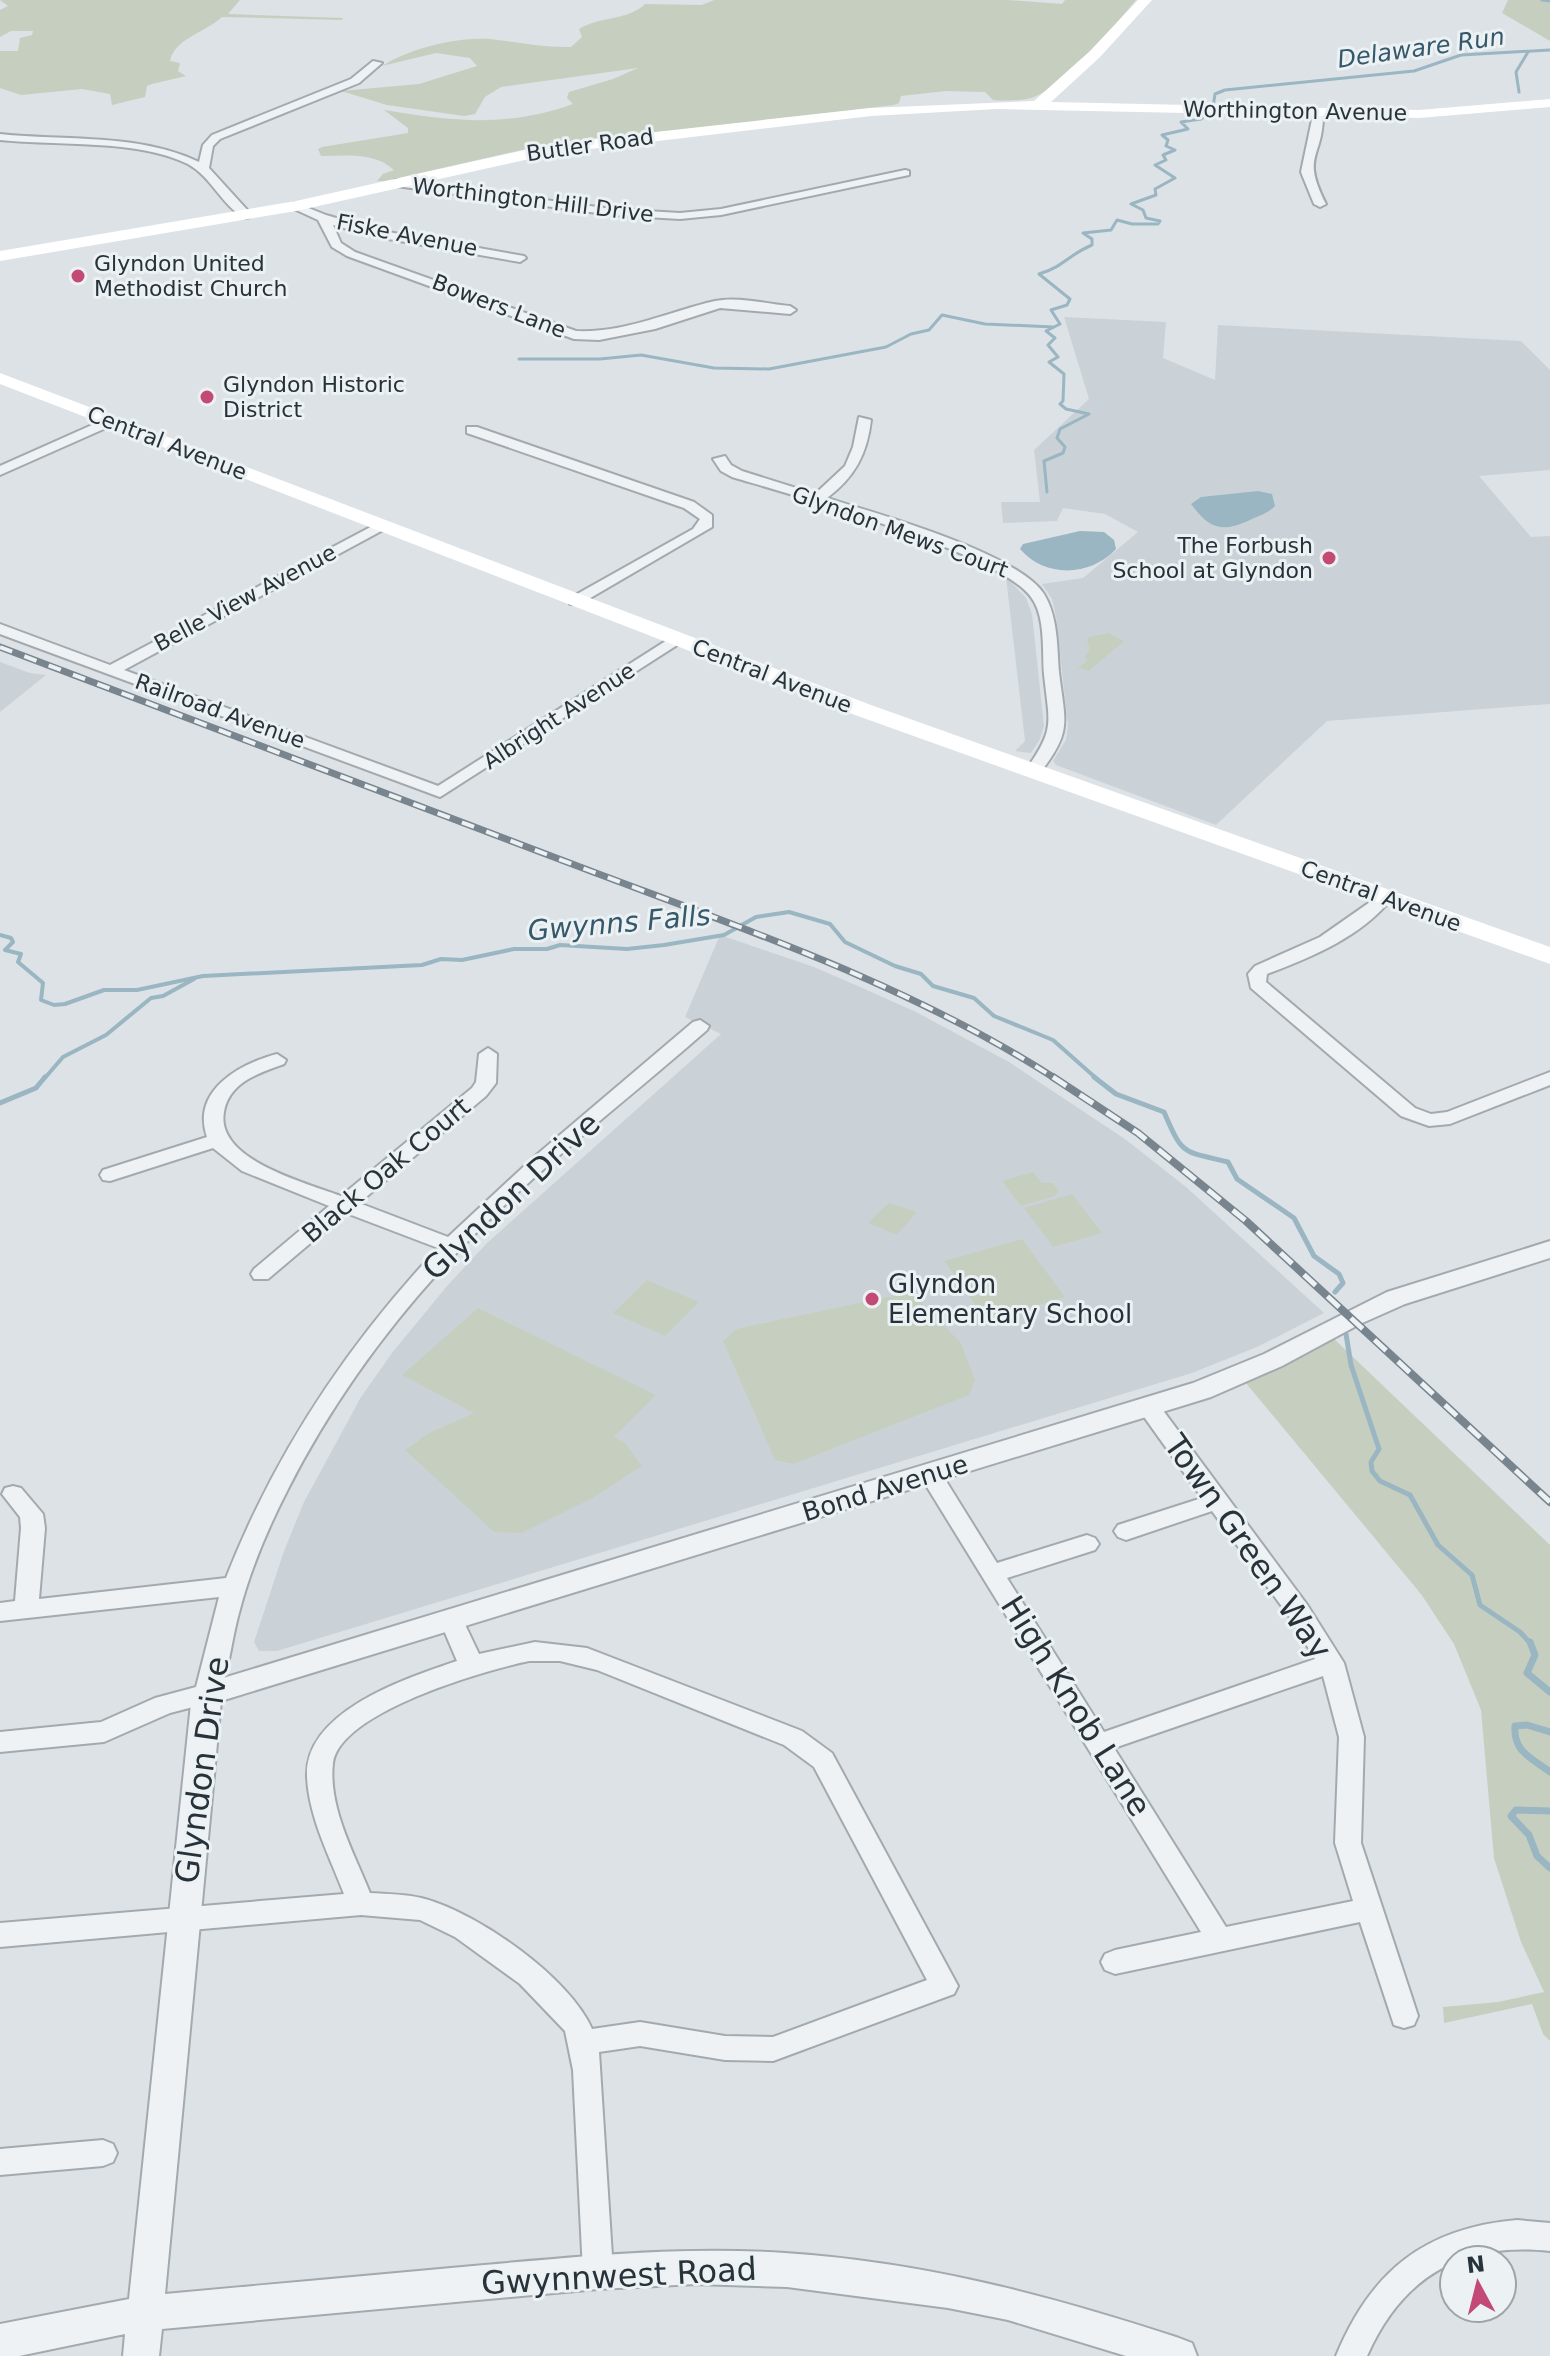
<svg xmlns="http://www.w3.org/2000/svg" width="1550" height="2356" font-family="'DejaVu Sans',sans-serif">
<rect width="100%" height="100%" fill="#dde2e6"/>
<g fill="#cbd2d7">
<polygon points="1064,317 1166,322 1163,358 1215,380 1218,325 1521,341 1550,370 1550,470 1479,476 1531,537 1550,536 1550,704 1327,721 1216,825 1056,765 1053,761 1066,740 1068,726 1056,617 1052,599 1042,584 1083,578 1138,532 1105,514 1063,508 1057,521 1003,523 1001,502 1040,502 1034,450 1089,399"/>
<polygon points="1006,577 1026,598 1032,614 1044,726 1040,739 1031,753 1015,751 1025,741"/>
<polygon points="0,662 30,673 46,675 0,712"/>
<polygon points="720,935 814,967 860,987 916,1012 1009,1062 1125,1139 1186,1187 1324,1313 1257,1347 1192,1373 277,1651 259,1651 254,1642 284,1551 304,1502 361,1397 392,1353 447,1286 487,1243 721,1034 685,1017"/>
</g>
<g fill="#c6cfbf">
<path d="M 0,0 L 240,0 L 228,14 L 343,18 L 342,20 L 222,17 C 206,32 174,39 170,61 L 180,63 L 178,71 L 186,76 L 152,84 L 147,86 L 145,97 L 112,105 L 110,94 L 82,89 L 21,95 L 0,88 L 0,51 L 18,51 L 20,38 L 32,35 L 33,31 L 11,31 L 0,37 L 0,10 L 8,6 Z"/>
<path d="M 714,0 L 1008,0 L 1062,4 L 1065,0 L 1136,0 C 1114,26 1062,89 1031,98 C 1019,101 1005,101 993,100 L 985,92 L 946,91 L 901,96 L 899,103 L 894,105 L 539,146 L 385,181 L 377,181 L 383,174 L 394,170 C 374,152 346,156 321,156 L 318,149 L 322,147 L 408,133 L 408,128 L 384,110 C 452,121 506,128 573,104 L 567,98 L 569,92 L 613,79 L 638,68 L 501,87 L 485,97 L 475,114 L 464,116 L 387,105 L 341,91 L 419,84 L 477,66 L 470,58 L 436,53 L 382,66 C 411,48 456,37 490,39 C 517,42 544,48 571,47 L 582,37 L 579,29 C 600,16 627,21 645,4 L 702,5 Z"/>
<polygon points="1508,0 1550,0 1550,41 1502,13"/>
<polygon points="1109,633 1124,641 1089,671 1078,668 1087,661 1085,656 1090,649 1087,641 1089,637"/>
<polygon points="1033,1172 1042,1183 1053,1183 1059,1190 1055,1196 1021,1206 1002,1181"/>
<polygon points="1072,1194 1102,1233 1053,1247 1024,1208"/>
<polygon points="889,1203 917,1212 897,1235 868,1223"/>
<polygon points="1022,1239 1065,1297 986,1320 944,1261"/>
<polygon points="647,1280 699,1302 665,1336 613,1313"/>
<polygon points="911,1292 961,1343 975,1380 969,1395 793,1464 775,1460 723,1341 736,1329"/>
<polygon points="478,1308 656,1395 614,1437 626,1444 642,1466 591,1499 521,1533 494,1532 405,1450 427,1434 474,1413 402,1375"/>
<polygon points="1332,1337 1550,1545 1550,2041 1543,2034 1532,2004 1444,2023 1443,2007 1498,2002 1544,1992 1521,1942 1494,1858 1481,1710 1454,1644 1421,1594 1245,1382"/>
</g>
<g fill="#9ab6c3">
<path d="M 1258,491 L 1272,494 L 1275,506 C 1268,513 1261,515 1252,519 C 1223,533 1210,530 1191,504 L 1201,497 Z"/>
<path d="M 1080,531 L 1104,532 L 1114,540 L 1116,549 C 1091,576 1046,579 1020,549 L 1023,544 Z"/>
</g>
<g fill="none" stroke-linecap="round" stroke-linejoin="round">
<g stroke="#9ab6c3" stroke-width="3">
<polyline points="1542,0 1550,1"/>
<polyline points="1519,92 1516,72 1528,52"/>
<polyline points="1213,107 1215,94 1225,90 1414,71 1461,55 1550,50"/>
<polyline points="519,359 600,359 641,355 714,368 769,369 886,347 911,334 929,330 942,315 985,324 1053,327"/>
<path d="M 1047,492 L 1044,461 L 1063,453 L 1065,447 L 1057,438 L 1060,429 L 1089,414 L 1066,409 L 1060,404 L 1063,401 L 1064,374 L 1049,362 L 1058,357 L 1048,345 L 1055,338 L 1046,331 L 1060,324 L 1051,310 L 1067,305 L 1070,299 L 1039,274 C 1065,266 1068,255 1092,245 L 1092,239 L 1083,233 L 1111,230 L 1117,220 L 1132,224 L 1158,224 L 1160,221 L 1146,218 L 1143,210 L 1131,204 L 1156,195 L 1155,189 L 1175,178 L 1155,165 L 1166,160 L 1163,155 L 1175,150 L 1166,146 L 1168,140 L 1162,135 L 1188,129 L 1181,122 L 1201,119 L 1209,112"/>
</g>
<g stroke="#9ab6c3" stroke-width="4">
<polyline points="0,935 11,938 13,942 5,950 21,954 18,962 43,983 41,1000 54,1005 65,1004 104,990 137,990 203,976 422,965 441,959 462,960 514,949 547,949 560,945 627,949 664,945 724,935 756,917 789,912 830,924 845,942 895,966 921,974 933,986 974,998 994,1016 1053,1040 1097,1079"/>
<polyline points="44,1079 63,1057 106,1035 151,998 163,996 194,979"/>
</g>
<g stroke="#9ab6c3" stroke-width="5">
<path d="M 1094,1077 L 1116,1094 L 1164,1112 C 1183,1156 1182,1151 1228,1162 L 1237,1179 L 1294,1218 L 1314,1256 L 1339,1274 L 1343,1283 L 1335,1292"/>
<polyline points="0,1103 36,1088 45,1077"/>
<polyline points="1346,1334 1351,1365 1379,1449 1371,1462 1372,1471 1380,1481 1410,1495 1438,1545 1472,1575 1480,1605 1520,1632 1531,1644"/>
</g>
<g stroke="#9ab6c3" stroke-width="7">
<polyline points="1530,1642 1535,1655 1527,1673 1550,1692"/>
<path d="M 1550,1732 L 1527,1725 L 1515,1726 C 1513,1752 1532,1758 1550,1772"/>
<polyline points="1550,1811 1516,1810 1511,1816 1529,1835 1537,1856 1550,1868"/>
</g>
<g stroke="#a3aaaf" stroke-width="4">
<g id="minor">
<path d="M 373,61 L 382,63 L 359,83 L 220,139 L 213,146 L 209,168 L 250,213 L 250,217 L 246,218 C 223,208 212,177 188,164 C 137,139 57,146 0,140 L 0,134 C 65,141 139,133 199,162 L 203,145 L 212,135 L 351,79 Z"/>
<path d="M 1314,110 L 1323,112 C 1324,159 1300,153 1326,204 L 1320,207 L 1314,204 L 1301,172 Z"/>
<polygon points="905,170 909,171 909,175 721,215 680,219 612,215 396,186 390,183 396,180 612,209 680,213 721,209"/>
<path d="M 296,203 L 326,215 L 377,230 L 524,256 L 526,258 L 520,262 L 377,237 L 333,225 L 341,243 L 355,252 L 576,331 C 626,333 667,312 715,301 C 737,296 767,304 790,306 L 796,310 L 790,314 L 720,308 L 655,329 L 599,340 L 574,339 L 347,256 L 332,247 L 318,220 L 292,208 L 292,204 Z"/>
<polygon points="110,417 117,421 115,424 0,475 0,466"/>
<path d="M 859,417 L 871,420 C 867,454 855,477 827,498 C 875,513 1018,553 1044,594 C 1058,617 1057,646 1059,672 C 1065,723 1073,731 1039,774 L 1033,776 L 1025,771 C 1056,728 1049,724 1044,674 C 1042,651 1046,617 1031,597 C 998,552 792,495 732,477 L 721,471 L 713,459 L 725,456 L 731,465 L 742,471 L 815,494 L 845,466 L 853,447 Z"/>
<polygon points="467,427 477,427 694,502 712,515 712,527 580,604 570,604 570,598 693,529 700,519 684,508 467,433"/>
<polygon points="380,522 387,526 385,529 124,670 438,786 672,637 682,637 685,640 440,797 0,634 0,624 110,665"/>
<path d="M 1383,893 L 1392,898 C 1361,937 1312,957 1267,974 L 1266,982 L 1415,1108 L 1431,1114 L 1447,1112 L 1550,1072 L 1550,1085 L 1450,1124 L 1429,1126 L 1401,1116 L 1251,988 L 1248,974 L 1255,966 L 1320,937 Z"/>
<path d="M 700,1020 L 709,1026 L 707,1030 C 634,1094 556,1154 487,1222 C 407,1300 339,1389 288,1489 C 268,1528 250,1570 239,1613 C 231,1641 229,1675 216,1701 L 170,1713 L 104,1742 L 0,1752 L 0,1732 L 101,1722 L 155,1698 L 196,1687 L 219,1597 L 0,1621 L 0,1603 L 15,1601 L 21,1528 L 20,1517 L 2,1494 L 5,1488 L 13,1486 L 21,1488 L 43,1514 L 45,1528 L 39,1599 L 226,1578 C 275,1453 347,1345 438,1248 L 346,1213 L 268,1279 L 254,1279 L 251,1274 L 254,1269 L 329,1206 L 242,1171 L 213,1148 L 110,1181 L 103,1180 L 100,1175 L 103,1170 L 207,1137 C 191,1091 239,1064 277,1054 L 286,1060 L 284,1064 C 259,1073 229,1082 224,1112 C 215,1160 307,1183 341,1196 L 472,1088 L 476,1082 L 479,1054 L 488,1048 L 497,1054 L 496,1083 L 486,1096 L 359,1203 L 448,1237 L 534,1157 L 693,1022 Z"/>
<path d="M 1148,1399 L 1156,1401 L 1308,1606 L 1344,1663 L 1364,1737 L 1361,1843 L 1418,2016 L 1414,2025 L 1404,2028 L 1394,2025 L 1360,1922 L 1115,1974 L 1105,1970 L 1101,1962 L 1105,1954 L 1115,1950 L 1201,1932 L 919,1474 L 922,1468 L 930,1466 L 938,1468 L 997,1563 L 1087,1535 L 1095,1538 L 1099,1544 L 1095,1550 L 1007,1578 L 1104,1732 L 1315,1659 L 1291,1619 L 1212,1511 L 1126,1540 L 1118,1537 L 1114,1531 L 1118,1525 L 1202,1498 L 1137,1407 L 1140,1401 ZM 1323,1676 L 1339,1737 L 1335,1843 L 1353,1901 L 1226,1927 L 1114,1748 Z"/>
<path d="M 452,1612 L 460,1614 L 479,1654 L 535,1642 L 587,1648 L 802,1731 L 832,1753 L 958,1986 L 954,1994 L 773,2061 L 725,2060 L 640,2046 L 599,2052 L 613,2272 L 609,2282 L 598,2286 L 587,2282 L 583,2272 L 573,2070 L 565,2031 L 520,1984 L 455,1937 L 420,1920 L 361,1915 L 0,1947 L 0,1923 L 344,1894 C 330,1857 309,1818 307,1777 C 304,1711 407,1678 457,1661 L 440,1621 L 444,1614 ZM 529,1661 L 560,1661 L 597,1670 L 784,1745 L 814,1767 L 927,1980 L 773,2037 L 725,2036 L 640,2022 L 592,2029 C 569,1977 479,1914 425,1899 C 407,1894 388,1894 370,1893 C 354,1853 328,1807 333,1763 C 340,1712 485,1670 529,1661 Z"/>
<polygon points="103,2140 113,2144 117,2153 113,2162 103,2166 0,2175 0,2149"/>
<path d="M 1517,2220 L 1550,2223 L 1550,2251 C 1463,2242 1403,2275 1367,2356 L 1336,2356 C 1371,2271 1425,2228 1517,2220 Z"/>
</g>
</g>
<g stroke="#a3aaaf" stroke-width="4">
<path id="tertiary" d="M 1550,1241 L 1550,1258 L 1405,1304 L 1360,1324 L 1282,1366 L 1211,1397 L 221,1701 L 165,2294 C 271,2284 378,2275 484,2265 C 584,2256 684,2246 785,2253 C 923,2262 1048,2295 1179,2338 L 1192,2343 L 1197,2356 L 1126,2356 L 1008,2320 L 948,2308 L 787,2287 L 696,2284 L 598,2289 L 162,2329 L 159,2356 L 123,2356 L 125,2334 L 19,2356 L 0,2356 L 0,2324 L 129,2299 L 192,1694 L 197,1686 L 1193,1383 L 1264,1354 L 1387,1292 Z"/>
</g>
<use href="#minor" fill="#eff2f4" fill-rule="evenodd"/>
<use href="#tertiary" fill="#eff2f4" fill-rule="evenodd"/>
<g fill="#fff" fill-rule="evenodd">
<polygon points="1138,0 1152,0 1100,57 1051,102 1419,110 1550,99 1550,107 1419,118 997,109 871,116 556,153 296,211 0,261 0,251 296,201 556,143 871,108 1034,101 1090,51"/>
<polygon points="0,373 871,705 1550,947 1550,964 855,715 0,384"/>
</g>
<g stroke="#78848e" stroke-width="7">
<path id="rail-far1" d="M 0,647 C 196,721 392,796 588,870 C 747,930 912,986 1056,1079"/>
</g>
<g stroke="#78848e" stroke-width="8">
<polyline id="rail" points="1053,1077 1138,1133 1246,1221 1550,1502"/>
</g>
<use href="#rail-far1" stroke="#ecf1f3" stroke-width="4" stroke-dasharray="13" stroke-linecap="butt"/>
<use href="#rail" stroke="#ecf1f3" stroke-width="5" stroke-dasharray="16" stroke-linecap="butt"/>
</g>
<g fill="#c24a74" stroke="#ecf1f3" stroke-width="3">
<circle cx="78" cy="276" r="8"/>
<circle cx="207" cy="397" r="8"/>
<circle cx="1329" cy="558" r="8"/>
<circle cx="872" cy="1299" r="8"/>
</g>
<g text-anchor="middle" dominant-baseline="central" stroke-width="6" stroke-linejoin="round" paint-order="stroke">
<g font-size="22" fill="#28323b" stroke="#ecf1f3">
<text transform="translate(1295 111) rotate(1)">Worthington Avenue</text>
<text transform="translate(590 145) rotate(-8)">Butler Road</text>
<text transform="translate(533 200) rotate(7)">Worthington Hill Drive</text>
<text transform="translate(407 235) rotate(11)">Fiske Avenue</text>
<text transform="translate(499 306) rotate(21)">Bowers Lane</text>
<text transform="translate(167 443) rotate(21)">Central Avenue</text>
<text transform="translate(900 532) rotate(20)">Glyndon Mews Court</text>
<text transform="translate(245 598) rotate(-28)">Belle View Avenue</text>
<text transform="translate(772 676) rotate(21)">Central Avenue</text>
<text transform="translate(220 711) rotate(20)">Railroad Avenue</text>
<text transform="translate(559 716) rotate(-33)">Albright Avenue</text>
<text transform="translate(1381 896) rotate(20)">Central Avenue</text>
</g>
<g font-size="22" fill="#28323b" stroke="#ecf1f3" text-anchor="start">
<text x="94" y="263">Glyndon United<tspan x="94" dy="25">Methodist Church</tspan></text>
<text x="223" y="384">Glyndon Historic<tspan x="223" dy="25">District</tspan></text>
<text x="1313" y="545" text-anchor="end">The Forbush<tspan x="1313" dy="25">School at Glyndon</tspan></text>
</g>
<g font-size="24" font-style="italic" fill="#35586b" stroke="#ecf1f3">
<text transform="translate(1421 48) rotate(-8)">Delaware Run</text>
</g>
<g font-size="26" fill="#28323b" stroke="#ecf1f3">
<text transform="translate(386 1170) rotate(-40)">Black Oak Court</text>
<text transform="translate(885 1488) rotate(-17)">Bond Avenue</text>
</g>
<g font-size="26" fill="#28323b" stroke="#ecf1f3" text-anchor="start">
<text x="888" y="1284">Glyndon<tspan x="888" dy="30">Elementary School</tspan></text>
</g>
<g font-size="28" font-style="italic" fill="#35586b" stroke="#ecf1f3">
<text transform="translate(619 923) rotate(-5)">Gwynns Falls</text>
</g>
<g font-size="32" fill="#28323b" stroke="#ecf1f3">
<text transform="translate(511 1196) rotate(-43)">Glyndon Drive</text>
<text transform="translate(1248 1547) rotate(55)">Town Green Way</text>
<text transform="translate(1076 1706) rotate(58)">High Knob Lane</text>
<text transform="translate(202 1770) rotate(-82)">Glyndon Drive</text>
<text transform="translate(619 2276) rotate(-3)">Gwynnwest Road</text>
</g>
</g>
<g transform="translate(1478 2284) rotate(353)"><circle r="38" fill="#ecf1f3" stroke="#9ea5a9" stroke-width="2"/>
<path d="M0-6L14 30L0 20L-14 30Z" fill="#c24a74"/>
<text y="-12" font-size="22" font-weight="bold" text-anchor="middle" fill="#28323b">N</text>
</g>
</svg>
